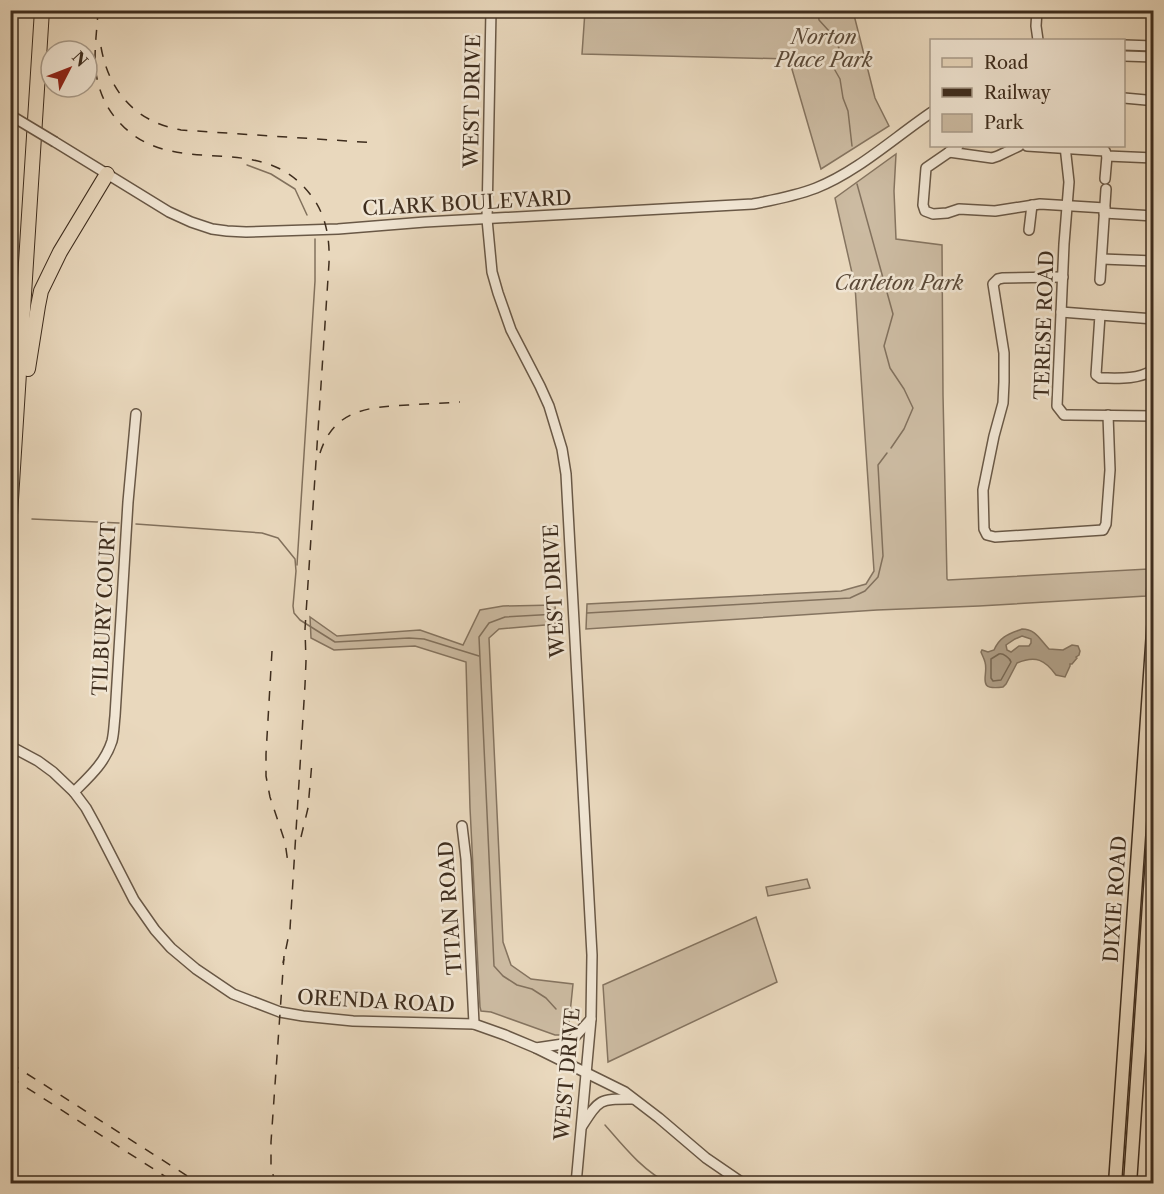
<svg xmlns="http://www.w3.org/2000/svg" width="1164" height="1194" font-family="'Libre Caslon Text',serif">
<rect width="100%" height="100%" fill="#e9d8bd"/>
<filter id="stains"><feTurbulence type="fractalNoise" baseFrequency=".00333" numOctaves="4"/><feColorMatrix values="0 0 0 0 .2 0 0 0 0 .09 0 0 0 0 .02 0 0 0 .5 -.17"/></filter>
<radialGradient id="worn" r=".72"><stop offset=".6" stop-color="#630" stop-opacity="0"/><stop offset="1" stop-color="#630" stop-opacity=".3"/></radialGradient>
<g fill="#ccbba2" stroke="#857460" stroke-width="1.5">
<polygon points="585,11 853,11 875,98 889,126 821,169 789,59 582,54"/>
<polygon points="896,154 894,191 896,239 942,245 943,395 947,579 948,580 1148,569 1146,596 979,606 877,610 586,629 587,604 841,591 866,584 874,571 855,286 835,198"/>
<polygon points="555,605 556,624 499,629 489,638 503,942 511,965 531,979 573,984 568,1033 565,1035 555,1035 491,1012 481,1011 480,1007 470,808 466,662 415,646 334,650 311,638 310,617 337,636 420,630 463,645 480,610 503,606"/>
<polygon points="807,879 810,888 768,896 766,887"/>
<polygon points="756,917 777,982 608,1062 603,985"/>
</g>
<path fill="#af9e87" stroke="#82715d" stroke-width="1.5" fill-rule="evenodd" d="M 1022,629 C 1036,629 1040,640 1049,649 L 1063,650 L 1072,645 L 1078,646 L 1080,651 L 1079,655 L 1076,657 L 1077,658 L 1072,664 L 1070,664 L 1070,666 L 1065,677 L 1056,675 C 1045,660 1036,655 1017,663 L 1006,684 L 1003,687 C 975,691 989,676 985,662 C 984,658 982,655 981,652 L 982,650 L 988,652 L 994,650 C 1000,636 1009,634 1022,629 ZM 1022,636 L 1031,639 L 1031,643 L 1029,646 L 1019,646 L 1011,652 L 1007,650 L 1006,645 L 1015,639 Z"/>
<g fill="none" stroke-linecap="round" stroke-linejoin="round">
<path stroke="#766652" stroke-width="1.5" d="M 999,654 C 1003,653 1010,658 1011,662 L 1001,680 L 993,681 L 991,678 L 991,659 Z"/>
<g stroke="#82715d" stroke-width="1.5">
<polyline points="816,10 818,13 819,20 829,31 839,48 833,59 832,65 840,79 843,98 848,111 852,146"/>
<polyline points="247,165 271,174 295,189 307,215"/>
<polyline points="857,184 893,314 884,346 890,368 904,389 913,408 904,429 891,448"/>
<polyline points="32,519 119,523"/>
<polyline points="136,524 262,533 278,538 295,559 296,571 293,606 294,613 300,620 335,642 409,638 424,639 479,656"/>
<polyline points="297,565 315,281 315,239"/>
<polyline points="587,613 850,598 865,591 878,577 883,556 878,465 887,453"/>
<polyline points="556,1009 546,998 532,989 517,985 503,976 494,966 479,637 489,623 505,617 557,614"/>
<path d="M 605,1125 C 624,1147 644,1172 670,1184"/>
</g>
<g stroke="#695846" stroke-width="12">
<g id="minor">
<polyline points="491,10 487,219 492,272 498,293 511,330 540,386 549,406 562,449 566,474 592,955 591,1019 576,1184"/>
<polyline points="1037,10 1036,26 1038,40"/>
<polyline points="1124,45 1154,46"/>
<polyline points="1124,56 1154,57"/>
<polyline points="1124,98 1146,100 1154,102"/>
<path d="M 55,142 L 169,212 L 191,222 L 212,229 L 227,231 L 246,232 L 338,229 L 425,222 L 753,204 C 774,200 795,196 816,188 C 857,172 895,137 932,112"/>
<polyline points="958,146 926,168 923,205 925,211 933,214 947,213 959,209 995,211 1040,204 1105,208"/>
<polyline points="1027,146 1105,151 1107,156 1154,158"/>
<polyline points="1065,146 1069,182 1064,244 1057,406 1064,415 1070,415 1154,416"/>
<polyline points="949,152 992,158 998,156 1019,146"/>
<polyline points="1105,179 1107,156"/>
<polyline points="1104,213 1154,216"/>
<polyline points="1029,230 1032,205"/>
<polyline points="1102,259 1154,261"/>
<polyline points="1063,277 1003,278 998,279 993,284 1004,353 1004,382 1003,403 994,436 983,490 984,529 987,535 995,537 1103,530 1106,524 1110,470 1108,415"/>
<polyline points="1100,280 1106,189"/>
<path d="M 1061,312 L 1100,315 L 1096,375 L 1100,378 C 1116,378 1137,380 1151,371 L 1154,360"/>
<polyline points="1100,315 1154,319"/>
<polyline points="10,746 38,761 53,772 74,792 86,808 97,828 134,900 155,930 171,948 196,969 233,994 280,1012 303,1016 353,1021 474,1024 505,1035 536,1048 625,1092 659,1118 706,1158 744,1184"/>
<path d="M 74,792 C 89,777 105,763 112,741 C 114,733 114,724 115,716 L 128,502 L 136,414"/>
<polyline points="462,826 466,859 474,1024"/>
<polyline points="536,1048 563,1044 572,1040 591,1019"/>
<path d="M 582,1126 C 600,1098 600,1099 633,1099"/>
</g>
</g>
<g stroke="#3e2d1e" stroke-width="15">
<g id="major">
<polyline points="1115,1184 1154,617"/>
<polyline points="1130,1184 1154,830"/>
</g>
</g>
<g stroke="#3e2d1e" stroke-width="16">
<g id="highway">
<polyline points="28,369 38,306 41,291 60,252 107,174"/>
<polyline points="10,515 42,10"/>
</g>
</g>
<use href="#minor" stroke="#f1e6d4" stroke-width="9"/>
<use href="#major" stroke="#e9d8bd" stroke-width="12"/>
<use href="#highway" stroke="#e9d8bd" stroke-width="14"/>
<g stroke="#3e2d1e" stroke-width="1.5" stroke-dasharray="10 10" stroke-linecap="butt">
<path d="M 98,10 C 97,34 92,60 98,83 C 102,98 109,112 120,123 C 174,182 259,128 310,194 C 326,214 330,238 329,263 L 305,629 L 306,661 L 305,685 L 290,929 L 283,963"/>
<path d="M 101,47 C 109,92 136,122 181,130 L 377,143"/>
<path d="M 320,453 C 334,409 369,407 408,405 C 425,404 443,403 460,402"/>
<polyline points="272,651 266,754 266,776 270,797 285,842 288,863"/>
<polyline points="301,837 308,808 312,762"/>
<polyline points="10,1063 200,1184"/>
<polyline points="10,1077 177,1184"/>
<polyline points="275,1184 271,1165 271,1142 284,956"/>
</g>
<g stroke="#695846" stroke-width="12" stroke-linecap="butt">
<polyline id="minor-bridge" points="10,115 55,142"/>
</g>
<use href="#minor-bridge" stroke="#f1e6d4" stroke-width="9"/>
</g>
<g text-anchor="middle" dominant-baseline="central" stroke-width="5" stroke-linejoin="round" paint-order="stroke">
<g font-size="20" font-style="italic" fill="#5a4938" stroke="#f1e6d4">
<text x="824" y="37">Norton<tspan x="824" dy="23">Place Park</tspan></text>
<text x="899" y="283">Carleton Park</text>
</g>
<g font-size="20" fill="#3e2d1e" stroke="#f1e6d4">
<text transform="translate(472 101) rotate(-89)">WEST DRIVE</text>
<text transform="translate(467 203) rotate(-3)">CLARK BOULEVARD</text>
<text transform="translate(1044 325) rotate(-88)">TERESE ROAD</text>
<text transform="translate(554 591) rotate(-93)">WEST DRIVE</text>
<text transform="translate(104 609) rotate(-87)">TILBURY COURT</text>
<text transform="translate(1115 899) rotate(-86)">DIXIE ROAD</text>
<text transform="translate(450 908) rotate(-94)">TITAN ROAD</text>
<text transform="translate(376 1001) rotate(3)">ORENDA ROAD</text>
<text transform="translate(567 1074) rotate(-85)">WEST DRIVE</text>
</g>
</g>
<rect width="1164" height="1194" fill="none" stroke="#e9d8bd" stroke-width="36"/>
<rect x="12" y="12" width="1140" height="1170" fill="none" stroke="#3e2d1e" stroke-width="3"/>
<rect x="18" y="18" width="1128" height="1158" fill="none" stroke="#3e2d1e" stroke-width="1.5"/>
<rect x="930" y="39" width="195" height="108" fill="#f1e6d4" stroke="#a99c8b" stroke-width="1.5"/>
<rect x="942" y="58" width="30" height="9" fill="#e9d8bd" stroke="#a99c8b" stroke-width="1.5"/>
<text x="984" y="69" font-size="18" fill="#3e2d1e">Road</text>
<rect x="942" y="88" width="30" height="9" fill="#3e2d1e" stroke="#a99c8b" stroke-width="1.5"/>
<text x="984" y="99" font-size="18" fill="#3e2d1e">Railway</text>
<rect x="942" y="114" width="30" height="18" fill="#ccbba2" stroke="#a99c8b" stroke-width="1.5"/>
<text x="984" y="129" font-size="18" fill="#3e2d1e">Park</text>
<g transform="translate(69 69) rotate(48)"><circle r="28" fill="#f1e6d4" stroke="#a99c8b" stroke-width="1.5"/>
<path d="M0-4.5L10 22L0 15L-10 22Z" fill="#8f2418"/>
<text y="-9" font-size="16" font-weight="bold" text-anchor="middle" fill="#3e2d1e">N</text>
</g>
<rect width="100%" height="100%" filter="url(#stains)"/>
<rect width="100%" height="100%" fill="url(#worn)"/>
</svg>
